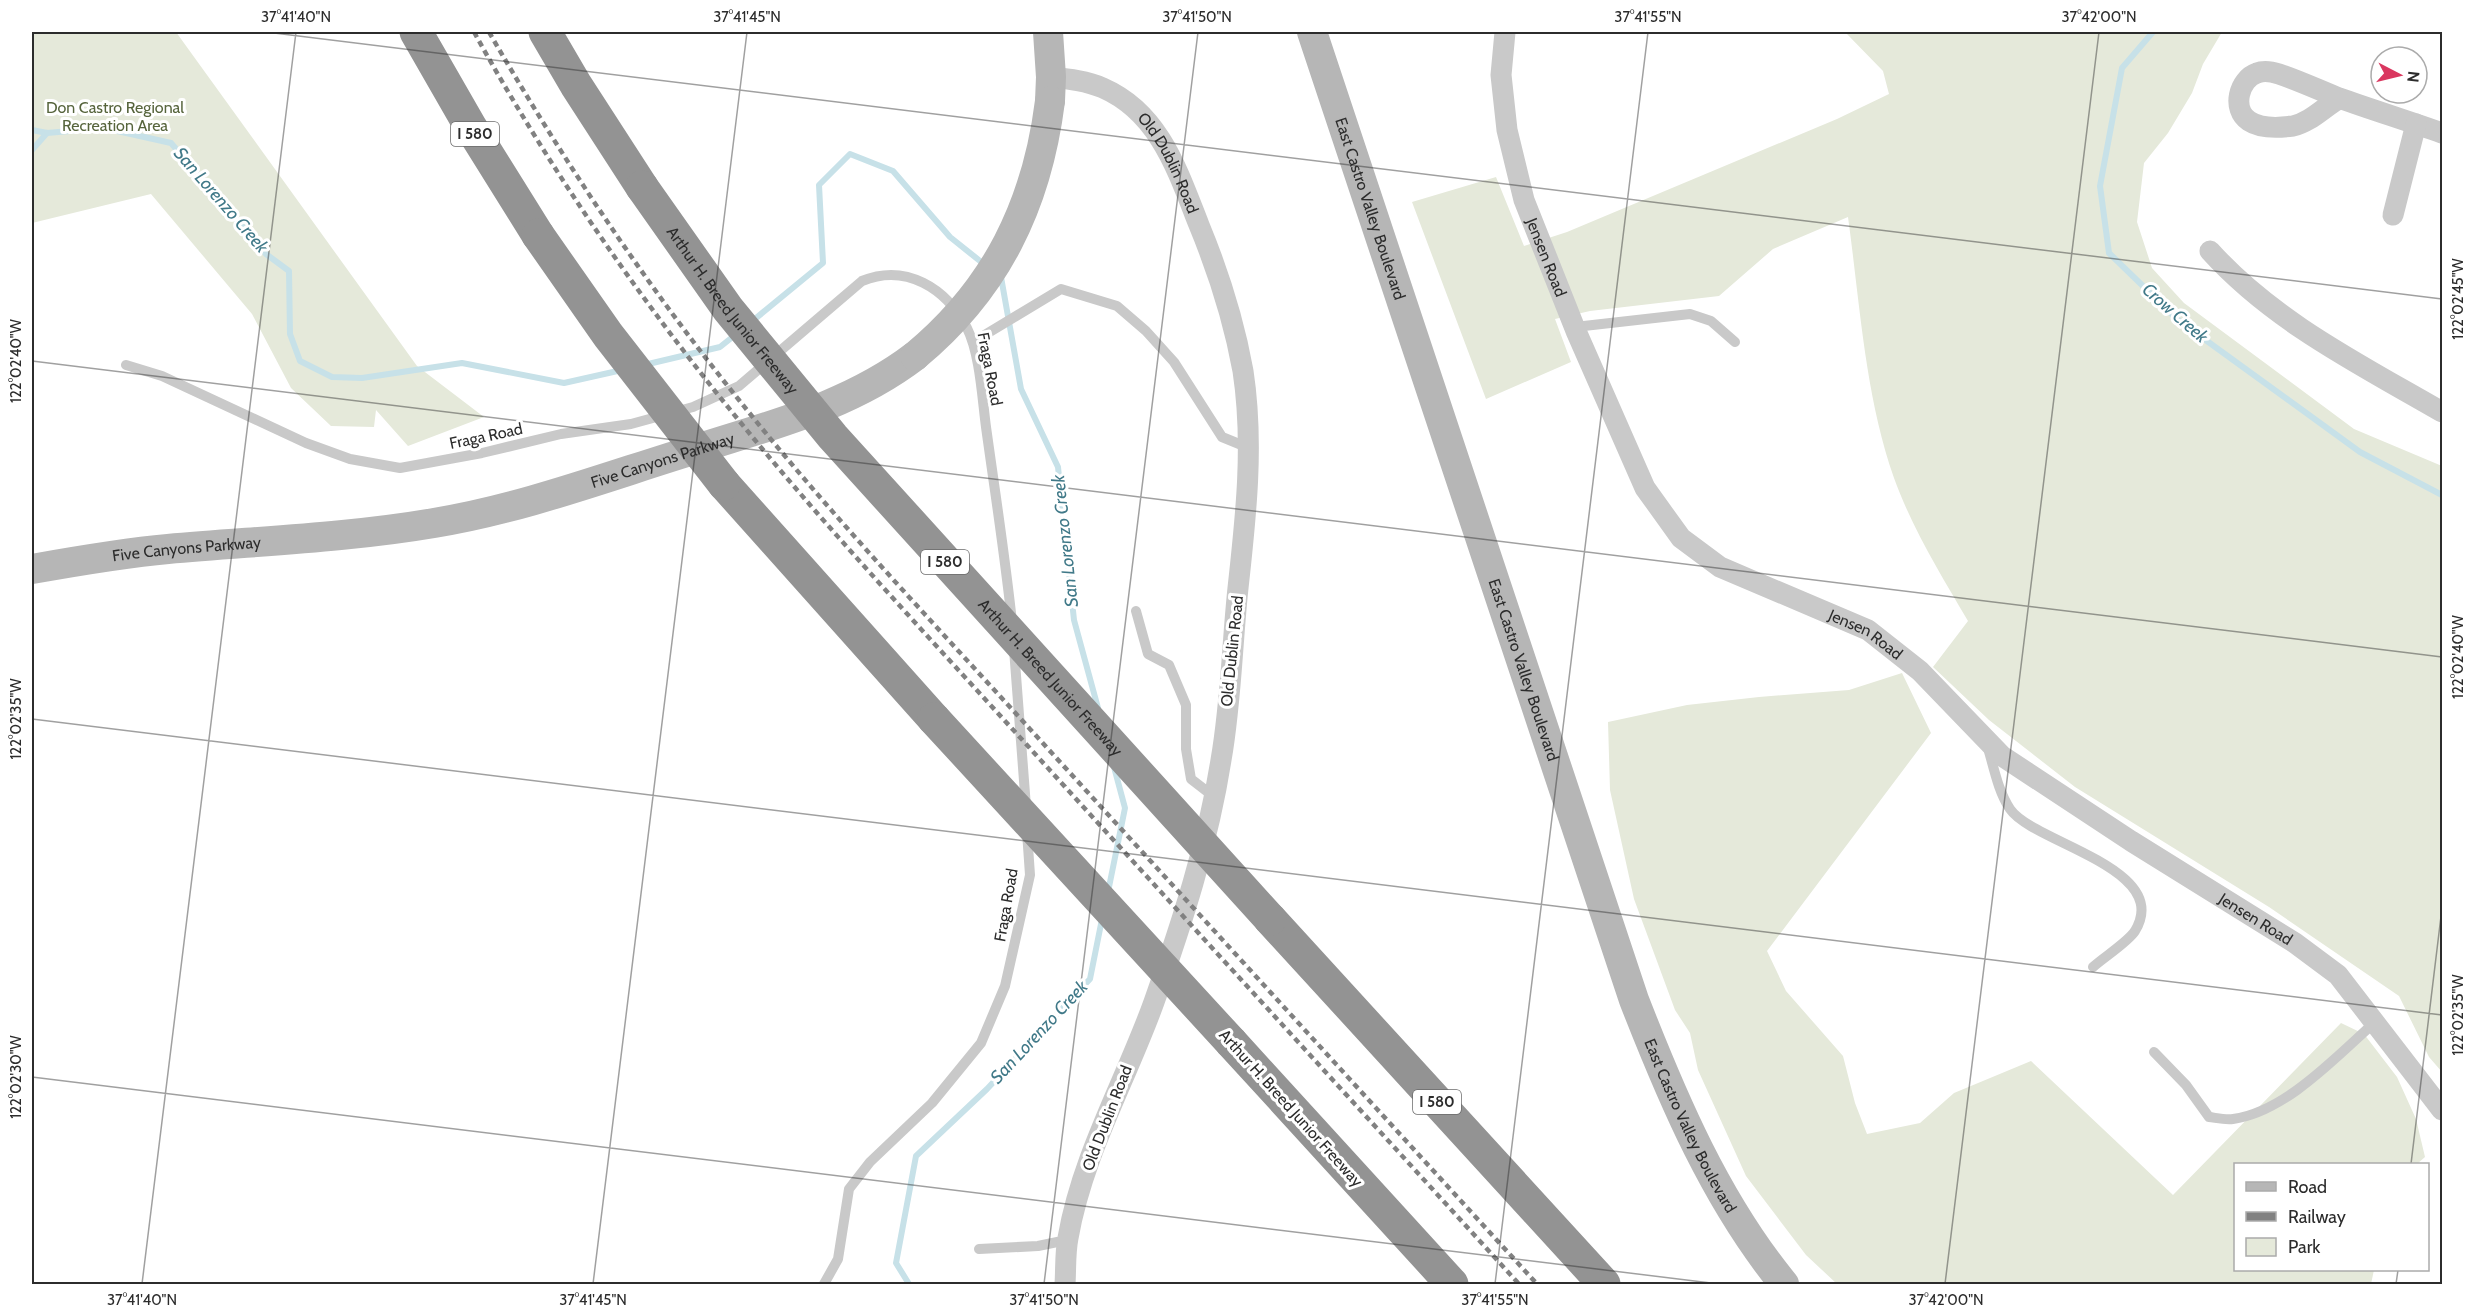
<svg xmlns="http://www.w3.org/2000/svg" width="2474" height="1316" font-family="Cabin,sans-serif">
<rect width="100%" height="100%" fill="#fff"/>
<g fill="#e5e9da">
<polygon points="32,32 176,32 417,366 484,417 408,446 376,410 374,427 331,426 291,388 252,314 151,194 32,223"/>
<path d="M 1845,32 L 2222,32 L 2203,64 L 2192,93 L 2168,133 L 2144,163 L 2137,222 L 2152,268 L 2184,303 L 2354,429 L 2442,466 L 2442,1072 L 2429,1057 L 2399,996 L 2269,907 L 2075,787 L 1989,720 L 1933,667 L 1968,621 C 1941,575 1912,528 1894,478 C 1865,395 1860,304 1848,217 L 1773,249 L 1719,296 L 1590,311 L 1555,319 L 1571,362 L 1486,399 L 1412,202 L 1496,177 L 1524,246 L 1567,232 L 1837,119 L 1889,94 L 1883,71 Z"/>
<polygon points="1902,673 1931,733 1767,951 1786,991 1843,1056 1855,1103 1867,1134 1920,1123 1954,1093 2031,1061 2173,1195 2341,1023 2364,1034 2397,1077 2416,1119 2425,1157 2417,1164 2236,1164 2236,1270 2374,1270 2371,1284 1837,1284 1806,1255 1746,1176 1698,1070 1690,1033 1675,1010 1634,899 1610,790 1608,722 1687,705 1759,697 1849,690"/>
</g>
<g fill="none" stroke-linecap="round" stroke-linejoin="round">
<g stroke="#c7e1e8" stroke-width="6">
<polyline points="2153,32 2122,68 2100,186 2109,253 2178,320 2360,452 2442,495"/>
<polyline points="32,130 47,133 104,128 171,143 266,254 289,271 290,334 300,361 332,377 362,378 462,363 564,383 622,370"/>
<polyline points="32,150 47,133"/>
<polyline points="1001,277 1021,389 1058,467 1074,620 1098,708"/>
<polyline points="750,323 823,263 819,185 850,154 893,171 950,237 985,265"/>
<polyline points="644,365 720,347 735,335"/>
<polyline points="1108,892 1125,808 1114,767"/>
<polyline points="909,1284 896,1263 916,1156 987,1089 1090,979 1102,919"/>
</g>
<g stroke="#c9c9c9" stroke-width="10">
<polyline points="1575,327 1690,314 1711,321 1735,342"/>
<polyline points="973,342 1061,289 1117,306 1146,331 1174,362 1222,437 1249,448"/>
<path d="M 126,365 L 162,376 L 306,443 L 350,459 L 400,468 L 482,453 L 561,434 L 631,424 L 693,407 L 739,386 L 862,281 C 906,263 946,288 967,328 C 980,354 982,397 986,427 C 995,492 1005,556 1012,622"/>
<polyline points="1136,611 1148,654 1169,665 1186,705 1186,749 1191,779 1213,796"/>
<polyline points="1014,649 1026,807"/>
<path d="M 1988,748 C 1994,768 1998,791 2010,809 C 2033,843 2173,868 2135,931 C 2128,942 2104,957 2093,967"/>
<path d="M 2154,1052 L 2186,1085 L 2209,1117 C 2217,1118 2225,1120 2233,1119 C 2285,1112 2336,1057 2374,1023"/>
<polyline points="979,1249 1038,1246 1067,1240"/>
<polyline points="824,1284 838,1259 849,1189 870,1162 932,1103 981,1043 1005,986 1030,875 1027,832"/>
</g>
<g stroke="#c9c9c9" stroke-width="21">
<path id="s1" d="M 1505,32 L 1501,75 L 1507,130 L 1524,200 L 1576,331 L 1645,488 L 1681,538 L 1720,567 L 1868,630 L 1920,671 L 2002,756 L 2131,841 L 2295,943 L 2338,975 L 2442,1110"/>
<path id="s2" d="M 1051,77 C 1069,79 1087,81 1103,88 C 1160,113 1178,172 1199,225 C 1218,271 1234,321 1243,371 C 1254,443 1246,516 1238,588 C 1232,645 1231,704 1221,760 C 1208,843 1182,923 1154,1002 C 1126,1080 1082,1156 1068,1238 C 1065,1253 1066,1269 1065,1284"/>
<path d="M 2340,98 C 2324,107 2311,122 2293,126 C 2279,128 2261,129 2249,121 C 2231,109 2239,79 2257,73 C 2264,70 2273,72 2279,74 C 2300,81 2319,90 2339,98 C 2373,110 2408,121 2442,133"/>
<polyline points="2393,215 2416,124"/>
<path d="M 2210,251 C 2274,322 2361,365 2442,412"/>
</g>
<g stroke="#b6b6b6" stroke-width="30">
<polyline points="1048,32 1051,77 1050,101"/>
<path id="s3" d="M 1312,32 L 1634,1000 C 1673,1100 1716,1201 1784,1284"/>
<path id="s4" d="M 32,569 C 77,561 123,553 168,549 C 257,541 346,538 434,523 C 522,509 614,474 700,448 C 775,424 851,405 915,356"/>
</g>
<g stroke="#939393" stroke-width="33">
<polyline points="416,32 470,126 538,235"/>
<polyline points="545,32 576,85 642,187"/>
<polyline points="724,484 934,719"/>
<polyline points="1270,919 1604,1284"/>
<polyline points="1231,1042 1452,1284"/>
</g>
<g stroke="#818181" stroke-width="4.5" stroke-dasharray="6 4.5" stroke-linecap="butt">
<path d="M 474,32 C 548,166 635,293 732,412 C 825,527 927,635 1026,744 C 1190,924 1355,1104 1519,1284"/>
<path d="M 489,32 C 564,162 648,288 743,405 C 839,525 946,636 1049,750 C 1212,928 1374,1106 1537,1284"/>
</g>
<path stroke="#b6b6b6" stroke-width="30" d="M 915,356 C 996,289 1037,205 1050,101"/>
<g stroke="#939393" stroke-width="33">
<path id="s5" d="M 642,187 L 728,309 L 833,437 L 1270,919"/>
<polyline points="538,235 608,335 724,484"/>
<polyline points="934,719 1231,1042"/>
</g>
</g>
<path fill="none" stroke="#2c2c2c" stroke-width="1.5" stroke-opacity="0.45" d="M 266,32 L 2442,299M 32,361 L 2442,657M 32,719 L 2442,1015M 32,1077 L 1719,1284M 2411,1164 L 2442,908M 142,1284 L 296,32M 593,1284 L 747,32M 1044,1284 L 1198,32M 1495,1284 L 1648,32M 1945,1284 L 2099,32M 2396,1284 L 2398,1270"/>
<g text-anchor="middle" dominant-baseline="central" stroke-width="6" stroke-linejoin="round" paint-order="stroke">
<g fill="#fff" stroke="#6b6b6b" stroke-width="1.5">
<rect x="451" y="122" width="48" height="24" rx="4.5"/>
<rect x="921" y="550" width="48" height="24" rx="4.5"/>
<rect x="1413" y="1090" width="48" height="24" rx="4.5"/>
</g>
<g font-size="15" font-weight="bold" fill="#2c2c2c">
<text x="475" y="134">I 580</text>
<text x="945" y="562">I 580</text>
<text x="1437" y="1102">I 580</text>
</g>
<g font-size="16" fill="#56643c" stroke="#fff">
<text x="115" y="107">Don Castro Regional<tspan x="115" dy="18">Recreation Area</tspan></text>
</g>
<g font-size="16" fill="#2c2c2c" stroke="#fff">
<text stroke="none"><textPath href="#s2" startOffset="156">Old Dublin Road</textPath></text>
<text stroke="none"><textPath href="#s3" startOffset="186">East Castro Valley Boulevard</textPath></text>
<text stroke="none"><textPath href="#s1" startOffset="232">Jensen Road</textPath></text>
<text stroke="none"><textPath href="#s5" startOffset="153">Arthur H. Breed Junior Freeway</textPath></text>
<text transform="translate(990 369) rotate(79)">Fraga Road</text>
<text transform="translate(486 436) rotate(-12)">Fraga Road</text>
<text stroke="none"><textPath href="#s4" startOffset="642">Five Canyons Parkway</textPath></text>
<text stroke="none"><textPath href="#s4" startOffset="156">Five Canyons Parkway</textPath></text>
<text stroke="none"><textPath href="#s1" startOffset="754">Jensen Road</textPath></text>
<text transform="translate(1232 651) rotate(-84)">Old Dublin Road</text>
<text stroke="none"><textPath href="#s3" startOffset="672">East Castro Valley Boulevard</textPath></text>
<text stroke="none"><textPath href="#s5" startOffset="639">Arthur H. Breed Junior Freeway</textPath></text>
<text transform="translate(1006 905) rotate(-80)">Fraga Road</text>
<text stroke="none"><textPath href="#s1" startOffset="1240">Jensen Road</textPath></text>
<text transform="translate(1291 1108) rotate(48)">Arthur H. Breed Junior Freeway</text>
<text transform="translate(1107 1118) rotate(-69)">Old Dublin Road</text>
<text stroke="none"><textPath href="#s3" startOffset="1158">East Castro Valley Boulevard</textPath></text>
</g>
<g font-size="18" font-style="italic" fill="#407988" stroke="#fff">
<text transform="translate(221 200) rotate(49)">San Lorenzo Creek</text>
<text transform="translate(2175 313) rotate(41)">Crow Creek</text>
<text transform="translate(1065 541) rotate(-96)">San Lorenzo Creek</text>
<text transform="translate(1039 1032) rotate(-47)">San Lorenzo Creek</text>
</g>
</g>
<rect width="2474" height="1316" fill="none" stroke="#ffffff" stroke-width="66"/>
<rect x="2234" y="1163" width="195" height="108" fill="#ffffff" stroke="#ababab" stroke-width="1.5"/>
<rect x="2246" y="1182" width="30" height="9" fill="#b6b6b6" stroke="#ababab" stroke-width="1.5"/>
<text x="2288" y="1193" font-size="18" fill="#2c2c2c">Road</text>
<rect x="2246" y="1212" width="30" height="9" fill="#818181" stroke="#ababab" stroke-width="1.5"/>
<text x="2288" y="1223" font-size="18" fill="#2c2c2c">Railway</text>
<rect x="2246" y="1238" width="30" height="18" fill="#e5e9da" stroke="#ababab" stroke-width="1.5"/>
<text x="2288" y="1253" font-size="18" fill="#2c2c2c">Park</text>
<g transform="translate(2399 75) rotate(97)"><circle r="28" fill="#ffffff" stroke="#ababab" stroke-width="1.5"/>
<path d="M0-4.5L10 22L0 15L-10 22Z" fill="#da375f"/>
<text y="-9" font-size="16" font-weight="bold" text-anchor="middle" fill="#2c2c2c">N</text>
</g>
<rect x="33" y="33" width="2408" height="1250" fill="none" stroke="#2c2c2c" stroke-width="2"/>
<g font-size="15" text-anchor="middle" fill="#2c2c2c">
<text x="296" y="22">37°41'40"N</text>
<text x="747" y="22">37°41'45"N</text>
<text x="1197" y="22">37°41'50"N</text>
<text x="1648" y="22">37°41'55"N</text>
<text x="2099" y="22">37°42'00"N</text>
<text transform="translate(2458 299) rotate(-90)" y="5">122°02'45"W</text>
<text transform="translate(16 361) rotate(-90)" y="5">122°02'40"W</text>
<text transform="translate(2458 657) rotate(-90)" y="5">122°02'40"W</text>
<text transform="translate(16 719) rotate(-90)" y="5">122°02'35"W</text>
<text transform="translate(2458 1015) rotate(-90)" y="5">122°02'35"W</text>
<text transform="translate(16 1077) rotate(-90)" y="5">122°02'30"W</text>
<text x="142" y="1305">37°41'40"N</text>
<text x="593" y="1305">37°41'45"N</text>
<text x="1044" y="1305">37°41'50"N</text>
<text x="1495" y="1305">37°41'55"N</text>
<text x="1946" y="1305">37°42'00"N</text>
</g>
</svg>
